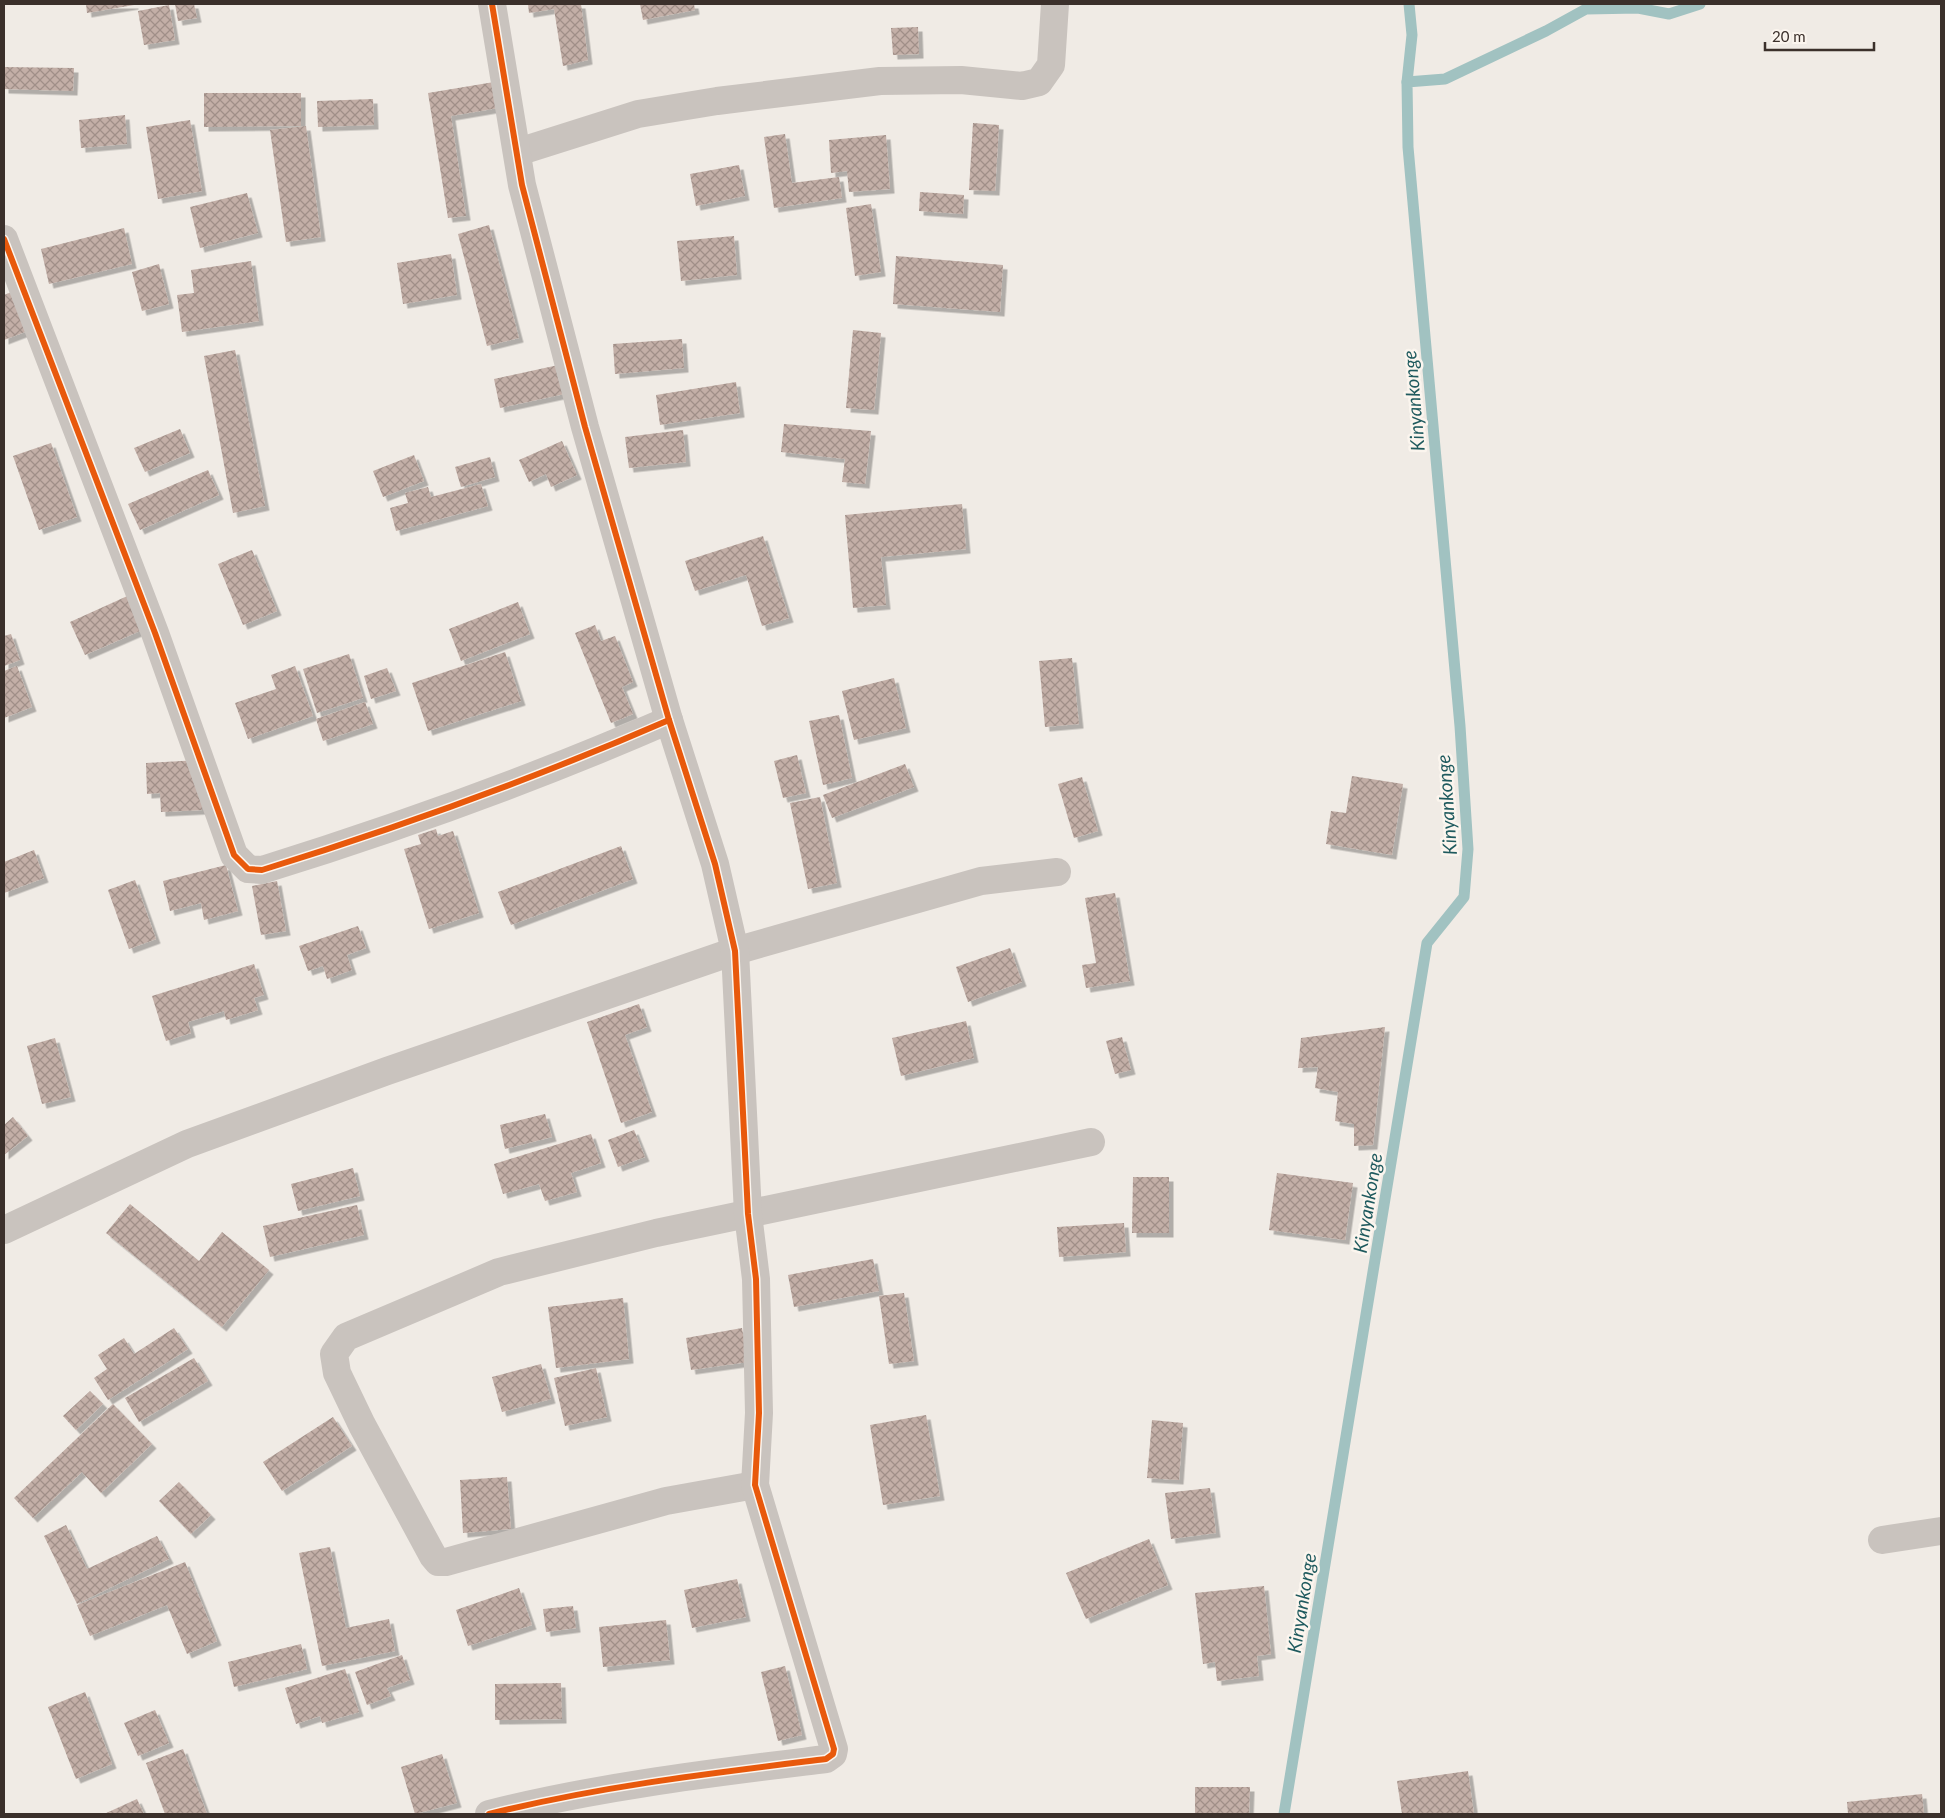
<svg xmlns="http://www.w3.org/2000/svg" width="1945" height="1818" font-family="Lato,sans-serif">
<defs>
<pattern id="building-cross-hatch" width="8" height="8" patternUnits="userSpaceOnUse" patternTransform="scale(1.25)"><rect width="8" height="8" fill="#c3afa7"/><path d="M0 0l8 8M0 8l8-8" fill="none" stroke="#a08f88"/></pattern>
<filter id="shadow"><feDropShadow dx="4.5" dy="4.5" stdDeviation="0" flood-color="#0004"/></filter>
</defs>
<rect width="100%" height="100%" fill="#f0ebe5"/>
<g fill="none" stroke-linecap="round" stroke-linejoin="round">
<g stroke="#a1c2c1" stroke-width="11">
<polyline points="1407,82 1412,35 1409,4"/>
<polyline points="1284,1814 1427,943 1464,897 1468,849 1460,726 1408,147 1407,82 1445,79 1546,31 1586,9 1638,8 1669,14 1700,4"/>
</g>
</g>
<g fill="url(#building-cross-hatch)" filter="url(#shadow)">
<polygon points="86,4 134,4 134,5 87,13"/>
<polygon points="175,4 194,4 197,18 178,21"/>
<polygon points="528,4 581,4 588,60 563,66 554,9 529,13"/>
<polygon points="640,4 694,4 695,10 643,20"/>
<polygon points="169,5 175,40 144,45 138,11"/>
<polygon points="918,27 919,54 893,55 891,28"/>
<polygon points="4,67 74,68 73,91 4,89"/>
<polygon points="494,82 498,108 451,116 466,216 448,218 428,93"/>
<polygon points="204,93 301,93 301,126 204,127"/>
<polygon points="373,99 374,125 318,127 317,101"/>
<polygon points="125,115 127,144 81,148 79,120"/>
<polygon points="190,120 202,191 158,199 146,127"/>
<polygon points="973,123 999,125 995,191 969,190"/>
<polygon points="306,126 321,237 286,242 270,130"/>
<polygon points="785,134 792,183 839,177 842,198 774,208 764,137"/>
<polygon points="886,135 890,189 849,192 847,171 831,173 829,140"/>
<polygon points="739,165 745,196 696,206 690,174"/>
<polygon points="920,192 964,195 963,214 919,211"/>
<polygon points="247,193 258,233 200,248 190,207"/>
<polygon points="871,204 881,272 855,276 846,208"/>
<polygon points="489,225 519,338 487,346 458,234"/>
<polygon points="124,228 132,264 49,284 41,249"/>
<polygon points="734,236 737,275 681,281 677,241"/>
<polygon points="451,254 457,295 403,304 397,263"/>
<polygon points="896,256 1003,265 1000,312 893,304"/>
<polygon points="251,261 259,321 182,332 177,295 194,293 191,270"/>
<polygon points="159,264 169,304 142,311 132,272"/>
<polygon points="14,291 30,330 4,340 4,295"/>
<polygon points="853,330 881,333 874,410 846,408"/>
<polygon points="682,339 684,368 615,374 613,344"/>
<polygon points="235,350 265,506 233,513 204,356"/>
<polygon points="563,364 569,393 500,408 494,379"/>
<polygon points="736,382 740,413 660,425 656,395"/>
<polygon points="784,424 871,431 865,484 842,482 845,459 781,452"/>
<polygon points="180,429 190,453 145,472 134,448"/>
<polygon points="683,430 686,462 629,468 625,437"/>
<polygon points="562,441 577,475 551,487 546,474 529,482 519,460"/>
<polygon points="51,443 77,517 39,530 13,456"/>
<polygon points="414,455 424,481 383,497 373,471"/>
<polygon points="490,457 495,477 461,487 455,467"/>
<polygon points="208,470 219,495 140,530 128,504"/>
<polygon points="481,484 488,506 396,531 390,508 408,503 405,493 428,487 431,497"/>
<polygon points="962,504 966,549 881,557 886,605 853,608 845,515"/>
<polygon points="763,536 789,618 762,626 746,575 695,591 685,561"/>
<polygon points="252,550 277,611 243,625 218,564"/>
<polygon points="134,593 149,627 85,655 70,622"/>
<polygon points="518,602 530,634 461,661 449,629"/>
<polygon points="595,625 601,641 615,636 633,682 622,687 633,714 611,723 575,633"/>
<polygon points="11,634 20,660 4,666 4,636"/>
<polygon points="505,652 521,701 428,731 412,683"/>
<polygon points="349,654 363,698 317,713 303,669"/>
<polygon points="1072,658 1079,724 1045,727 1039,661"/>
<polygon points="17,666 32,707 4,718 4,671"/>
<polygon points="295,666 313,716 248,739 235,703 276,689 271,675"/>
<polygon points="387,668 396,691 371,699 364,676"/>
<polygon points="894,678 906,728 854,740 842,691"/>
<polygon points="365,702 373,724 323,741 316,719"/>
<polygon points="839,715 852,778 823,785 809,721"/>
<polygon points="797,755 806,793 783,798 774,761"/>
<polygon points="200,760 202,810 161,812 160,793 147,794 146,763"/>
<polygon points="905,764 914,787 832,818 823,795"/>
<polygon points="1352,776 1403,784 1392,855 1326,844 1331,811 1346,813"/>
<polygon points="1082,777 1098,831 1074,838 1058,784"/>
<polygon points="820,797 837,883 808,889 790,803"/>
<polygon points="436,829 438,836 453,831 479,913 429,929 404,849 421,844 418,835"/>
<polygon points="621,846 633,879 511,925 498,892"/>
<polygon points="34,850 44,878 4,893 4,862"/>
<polygon points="226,865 238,911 204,920 201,903 170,911 163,881"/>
<polygon points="135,880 156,939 129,949 108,890"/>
<polygon points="277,881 286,931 261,935 252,886"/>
<polygon points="1115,893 1130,981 1086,988 1082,965 1096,963 1085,898"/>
<polygon points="358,926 366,948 347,955 352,970 327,979 323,966 308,971 299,946"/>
<polygon points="1010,948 1022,982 968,1002 956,967"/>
<polygon points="254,964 264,995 254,998 258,1010 226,1020 224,1011 188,1022 191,1033 166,1041 152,996"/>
<polygon points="639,1004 647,1027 625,1035 652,1112 621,1123 587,1022"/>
<polygon points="966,1021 974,1058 901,1076 892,1038"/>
<polygon points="1385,1027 1373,1145 1354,1146 1354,1124 1335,1121 1338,1092 1315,1088 1318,1067 1298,1068 1301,1038"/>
<polygon points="1122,1037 1131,1070 1115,1074 1106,1041"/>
<polygon points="55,1038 71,1097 42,1104 27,1046"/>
<polygon points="545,1114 552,1137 505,1149 500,1125"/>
<polygon points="13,1117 28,1136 4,1155 4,1125"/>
<polygon points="634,1130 645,1157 618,1167 608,1140"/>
<polygon points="591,1134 601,1163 571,1173 577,1192 545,1201 539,1184 503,1194 494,1164"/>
<polygon points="353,1168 360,1196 298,1211 291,1184"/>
<polygon points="1277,1173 1353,1183 1345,1240 1269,1230"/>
<polygon points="1133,1177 1169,1177 1169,1233 1132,1233"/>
<polygon points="130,1204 199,1261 222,1232 269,1270 222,1327 106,1233"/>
<polygon points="357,1205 364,1235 270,1257 263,1226"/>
<polygon points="1124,1223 1126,1252 1059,1257 1057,1227"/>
<polygon points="873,1259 879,1291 794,1307 788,1275"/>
<polygon points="904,1293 914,1361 889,1364 879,1296"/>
<polygon points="623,1298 629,1359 556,1368 548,1307"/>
<polygon points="174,1328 188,1349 108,1400 94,1378 107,1369 98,1355 124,1338 134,1354"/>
<polygon points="742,1328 748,1362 691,1370 686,1338"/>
<polygon points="194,1358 208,1381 139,1422 125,1398"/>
<polygon points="541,1364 551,1399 502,1412 492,1377"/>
<polygon points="596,1368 607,1417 565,1426 554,1378"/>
<polygon points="90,1391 103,1404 76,1430 63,1416"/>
<polygon points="113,1404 152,1444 101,1493 82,1472 33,1518 14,1498"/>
<polygon points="926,1415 940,1496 883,1505 870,1425"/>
<polygon points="333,1417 352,1446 282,1491 263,1462"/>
<polygon points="1152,1420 1183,1423 1179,1480 1147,1478"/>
<polygon points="507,1477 511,1529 463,1533 460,1480"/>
<polygon points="179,1482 211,1515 191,1534 159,1501"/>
<polygon points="1210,1488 1216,1533 1171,1539 1165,1493"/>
<polygon points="66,1525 87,1569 157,1536 169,1559 77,1604 44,1536"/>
<polygon points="1149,1539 1168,1585 1086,1619 1066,1573"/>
<polygon points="330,1547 346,1628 389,1619 395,1651 322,1666 299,1553"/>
<polygon points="185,1562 217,1641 187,1654 167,1605 90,1636 77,1605"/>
<polygon points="737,1579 746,1617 692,1628 684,1590"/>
<polygon points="1264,1586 1271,1654 1257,1656 1259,1676 1217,1681 1215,1662 1203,1664 1195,1593"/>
<polygon points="519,1588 532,1625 468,1646 456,1610"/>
<polygon points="573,1606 576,1628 546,1632 543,1609"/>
<polygon points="666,1620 670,1660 603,1667 599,1627"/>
<polygon points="301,1644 307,1669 234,1687 228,1662"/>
<polygon points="402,1655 410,1680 387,1688 391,1696 367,1705 355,1672"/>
<polygon points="785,1666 802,1735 778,1741 761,1672"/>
<polygon points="345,1669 359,1712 322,1723 320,1716 296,1724 285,1688"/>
<polygon points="561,1683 562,1719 495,1720 495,1684"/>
<polygon points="85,1692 112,1764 76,1779 48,1707"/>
<polygon points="155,1710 169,1743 138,1756 124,1723"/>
<polygon points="183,1749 207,1814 165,1814 146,1763"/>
<polygon points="442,1754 457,1803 415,1814 401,1767"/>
<polygon points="1468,1771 1474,1814 1402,1814 1397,1781"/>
<polygon points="1195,1787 1250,1787 1249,1814 1195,1814"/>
<polygon points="1922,1794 1924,1814 1848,1814 1847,1802"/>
<polygon points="137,1799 144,1814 104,1814"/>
</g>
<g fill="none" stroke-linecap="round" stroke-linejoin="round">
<g stroke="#c9c3be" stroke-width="28">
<polyline points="518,152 638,114 717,101 880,81 961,80 1022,86 1039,82 1051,65 1055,4"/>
<path d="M 4,239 L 155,633 L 234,855 L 248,869 L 262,870 C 400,827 536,778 669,720"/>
<polyline points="4,1230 187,1144 387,1071 735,951 981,881 1057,872"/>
<polyline points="755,1485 666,1501 446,1562 438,1562 433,1556 362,1425 337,1373 334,1354 346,1337 499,1272 656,1233 1091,1142"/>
<polyline points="1882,1540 1941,1531"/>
<path d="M 489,1814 C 600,1786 713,1773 826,1759 L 833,1754 L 834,1749 L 755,1485 L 759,1413 L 756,1279 L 748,1214 L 735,951 L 715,864 L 669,720 L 585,427 L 522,185 L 492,4"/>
</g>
<g stroke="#fbf5ee" stroke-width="9">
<g id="cycleway">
<path d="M 4,239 L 155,633 L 234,855 L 248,869 L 262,870 C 400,827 536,778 669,720"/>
<path d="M 489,1814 C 600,1786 713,1773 826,1759 L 833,1754 L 834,1749 L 755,1485 L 759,1413 L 756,1279 L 748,1214 L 735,951 L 715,864 L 669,720 L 585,427 L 522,185 L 492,4"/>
</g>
</g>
<use href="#cycleway" stroke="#e8590c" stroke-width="6"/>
</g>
<g text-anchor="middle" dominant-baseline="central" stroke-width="5" stroke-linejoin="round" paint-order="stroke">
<g font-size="19" font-style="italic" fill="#1f5a5e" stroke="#fbf5ee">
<text transform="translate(1413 401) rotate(-95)">Kinyankonge</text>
<text transform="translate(1446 805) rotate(-94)">Kinyankonge</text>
<text transform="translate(1367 1203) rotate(-81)">Kinyankonge</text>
<text transform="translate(1301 1603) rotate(-81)">Kinyankonge</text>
</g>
</g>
<rect width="1945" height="1818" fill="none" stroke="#3b302b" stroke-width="10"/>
<path d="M1765 42v8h109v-8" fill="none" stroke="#3b302b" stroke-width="2.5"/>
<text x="1772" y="42" font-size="15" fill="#3b302b" stroke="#fbf5ee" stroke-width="4" paint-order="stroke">20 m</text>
</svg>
